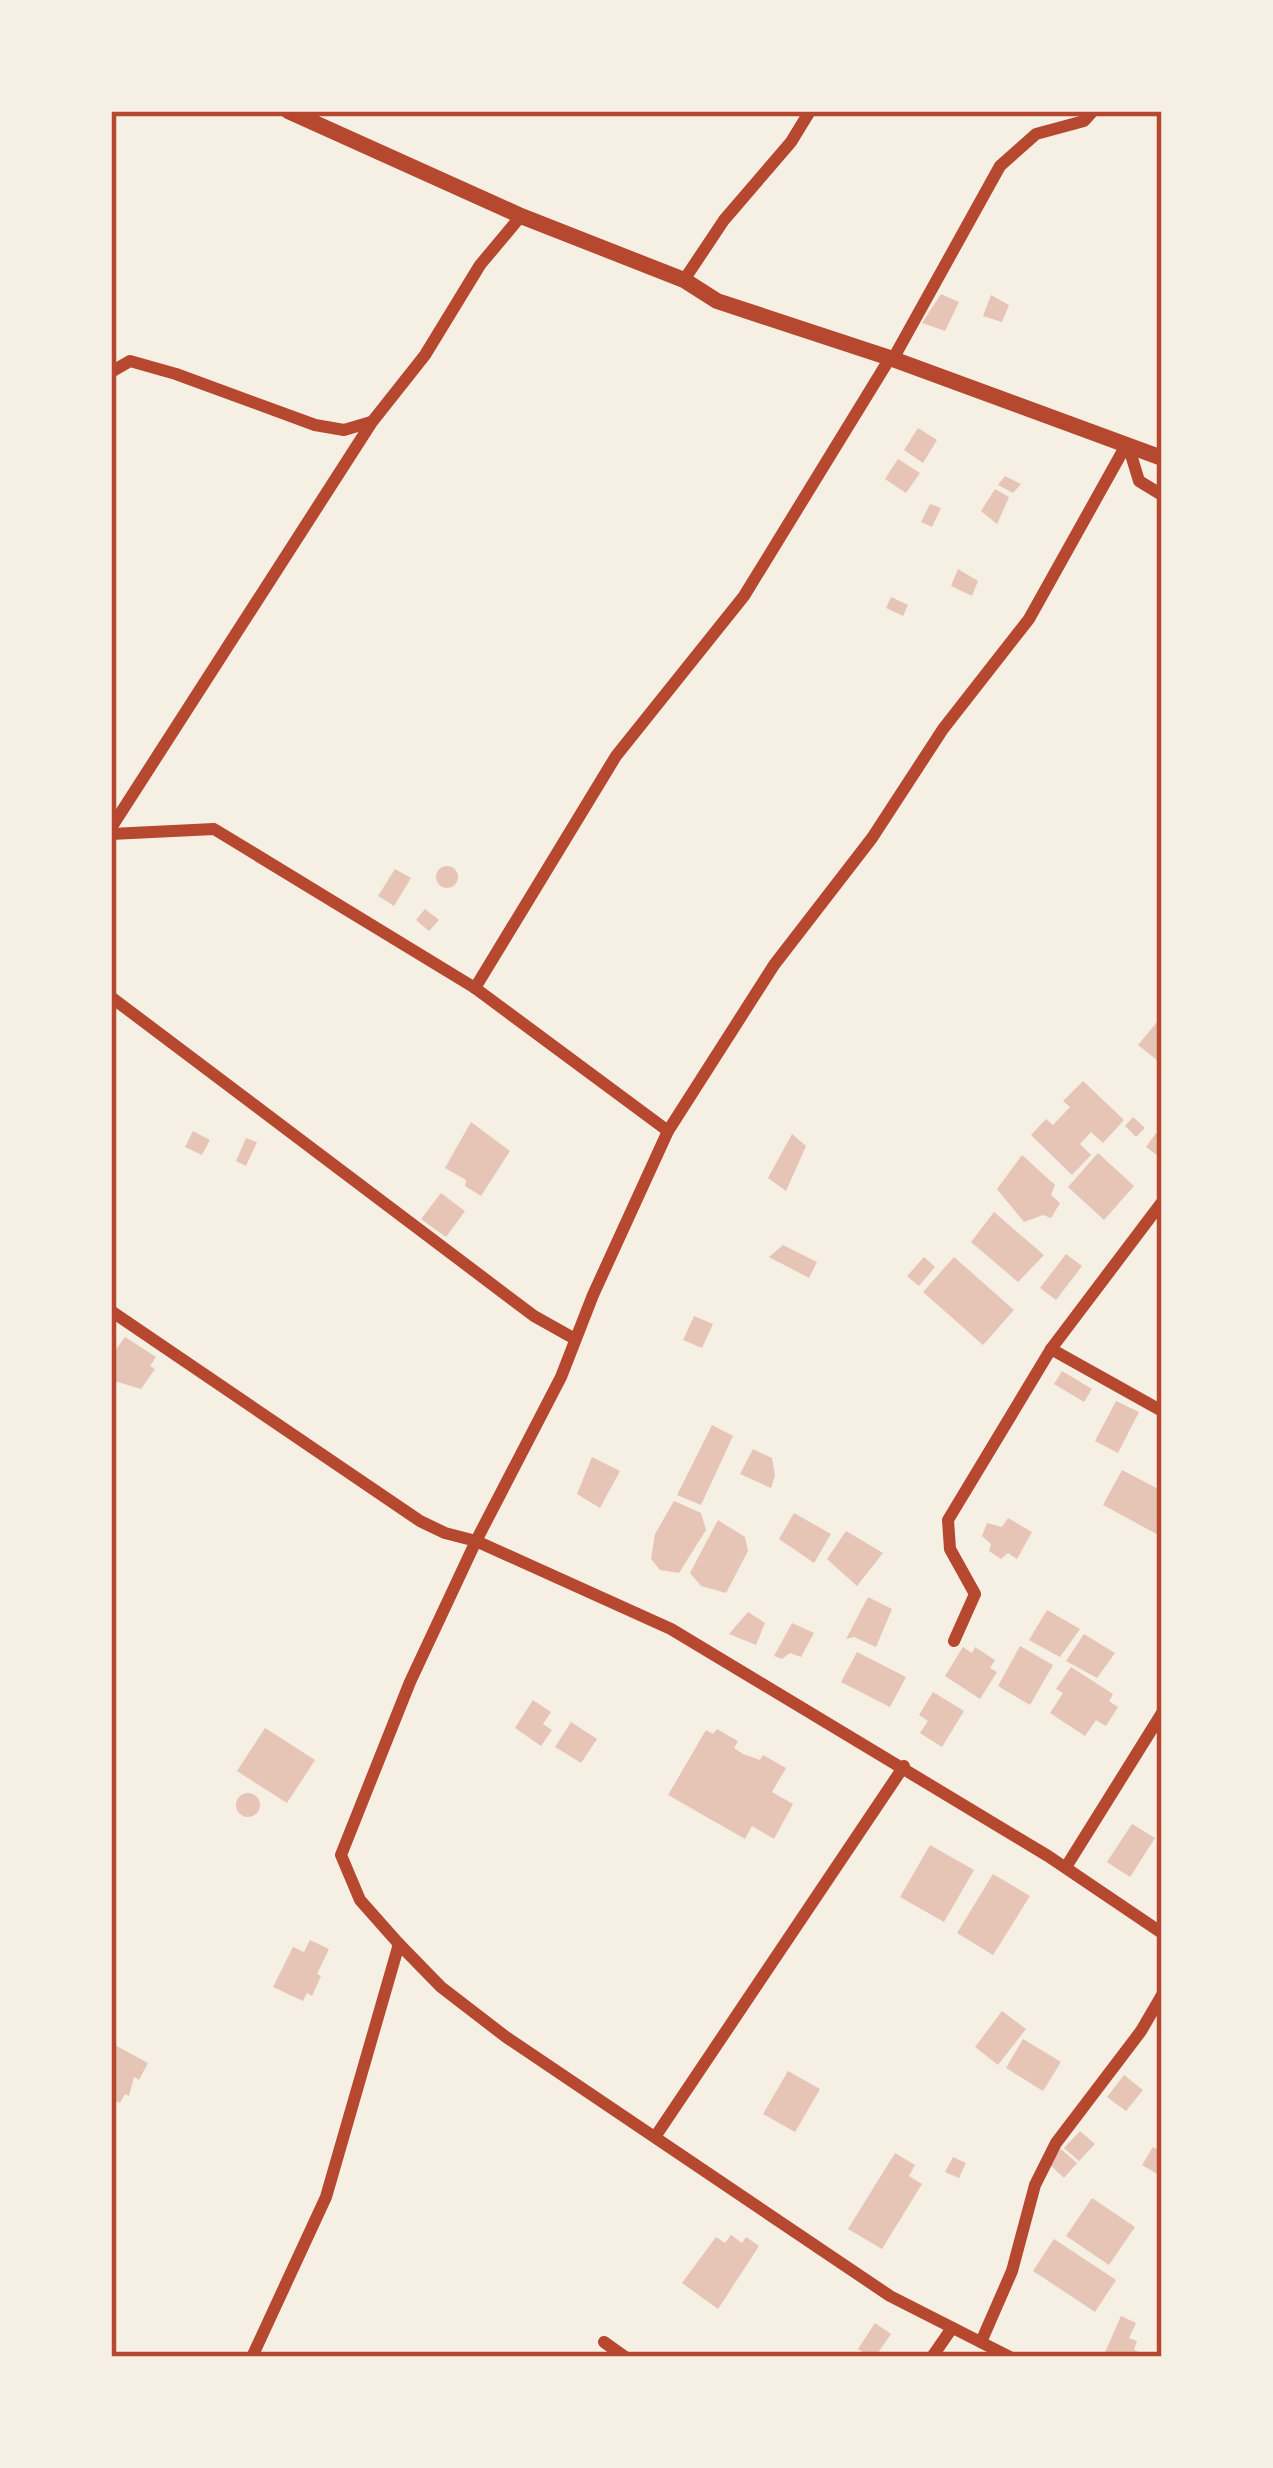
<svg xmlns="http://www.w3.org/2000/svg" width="1273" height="2468" font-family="'Space Grotesk',sans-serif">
<rect width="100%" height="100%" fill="#f6efe4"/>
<g fill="#e6c5b7">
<polygon points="941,294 959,302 945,331 922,323"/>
<polygon points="991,295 1009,305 1002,322 983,316"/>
<polygon points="918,428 937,440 923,463 904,450"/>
<polygon points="898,459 920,473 906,493 885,479"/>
<polygon points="1005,476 1021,484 1013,493 998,485"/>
<polygon points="995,489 1009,497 997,524 981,511"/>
<polygon points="930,504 941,508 932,527 921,522"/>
<polygon points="958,569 978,581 972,596 951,586"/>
<polygon points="891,597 908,605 903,616 886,608"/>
<circle cx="447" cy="877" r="11"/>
<polygon points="395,869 411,878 394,906 378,896"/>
<polygon points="425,909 439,920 429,931 416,920"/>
<polygon points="1162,1016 1162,1064 1138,1045"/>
<polygon points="1083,1081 1124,1120 1103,1143 1091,1132 1080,1144 1091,1155 1072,1175 1031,1135 1046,1119 1053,1125 1070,1107 1063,1101"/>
<polygon points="1133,1117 1145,1128 1136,1137 1125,1126"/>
<polygon points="471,1122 510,1151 481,1196 465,1186 466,1180 445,1168"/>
<polygon points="193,1131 210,1140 202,1155 185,1147"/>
<polygon points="1156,1133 1162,1137 1157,1155 1146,1147"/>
<polygon points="792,1134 806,1146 786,1191 768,1178"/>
<polygon points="246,1138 257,1142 246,1166 236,1161"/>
<polygon points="1098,1153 1134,1186 1104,1220 1068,1187"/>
<polygon points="1022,1155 1055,1185 1051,1195 1060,1203 1051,1218 1043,1215 1024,1222 997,1189"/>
<polygon points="441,1193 465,1211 446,1237 421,1219"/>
<polygon points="994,1212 1044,1255 1018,1282 971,1242"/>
<polygon points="783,1245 817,1262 809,1278 769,1257"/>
<polygon points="1066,1254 1082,1266 1056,1300 1040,1288"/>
<polygon points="924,1257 935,1267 919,1286 907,1276"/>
<polygon points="954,1257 1014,1310 983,1345 923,1292"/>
<polygon points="694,1316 713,1324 702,1348 683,1340"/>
<polygon points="125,1337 156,1357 150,1366 155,1369 141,1389 111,1380 111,1356"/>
<polygon points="1062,1371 1092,1389 1084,1402 1054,1384"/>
<polygon points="1116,1401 1139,1412 1118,1453 1095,1441"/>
<polygon points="712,1425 733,1436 701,1505 677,1495"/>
<polygon points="753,1449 772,1458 775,1475 771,1488 740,1474"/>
<polygon points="592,1457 620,1471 600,1508 577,1494"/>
<polygon points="1122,1470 1162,1491 1162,1537 1103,1505"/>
<polygon points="674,1501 701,1513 706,1530 679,1573 660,1570 651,1559 655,1534"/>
<polygon points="794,1513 831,1534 814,1563 779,1539"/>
<polygon points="1008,1518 1032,1532 1017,1559 1008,1553 1001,1559 989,1551 991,1544 982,1536 987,1523 1002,1527"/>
<polygon points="718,1520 745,1537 748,1551 726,1593 701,1586 690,1573"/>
<polygon points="846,1531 883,1553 857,1586 827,1559"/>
<polygon points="868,1597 892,1609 876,1647 854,1637 846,1639"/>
<polygon points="1047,1610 1080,1629 1060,1657 1029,1640"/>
<polygon points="748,1612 765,1623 756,1645 729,1634"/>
<polygon points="792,1623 814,1633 801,1657 790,1653 782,1659 774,1656"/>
<polygon points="1084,1634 1115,1653 1097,1678 1066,1661"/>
<polygon points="1020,1646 1053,1665 1030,1705 998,1686"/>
<polygon points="963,1647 972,1653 975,1647 995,1660 990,1668 997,1672 980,1699 945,1676"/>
<polygon points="857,1652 906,1677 890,1707 841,1682"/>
<polygon points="1071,1667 1113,1694 1109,1701 1118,1707 1106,1726 1096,1720 1085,1736 1050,1713 1063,1693 1056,1689"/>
<polygon points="933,1692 964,1711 942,1747 920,1733 928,1721 919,1715"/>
<polygon points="533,1700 551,1712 543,1724 552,1730 541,1746 515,1728"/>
<polygon points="571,1722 597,1739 581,1763 555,1747"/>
<polygon points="265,1728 315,1760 287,1803 237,1771"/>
<polygon points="717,1729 738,1741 734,1748 743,1754 760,1760 763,1755 786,1768 772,1792 793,1804 774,1839 752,1826 745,1839 668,1795 706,1730 713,1734"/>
<circle cx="248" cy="1805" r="12"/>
<polygon points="1132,1824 1155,1838 1130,1877 1107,1862"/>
<polygon points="930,1845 974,1870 944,1922 900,1897"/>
<polygon points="993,1874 1030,1896 993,1955 957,1933"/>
<polygon points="310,1940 329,1949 317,1974 321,1976 312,1996 307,1993 303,2001 273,1987 293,1947 304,1952"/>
<polygon points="1002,2011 1026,2029 998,2065 975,2047"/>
<polygon points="1023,2039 1061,2062 1043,2091 1006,2068"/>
<polygon points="111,2043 148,2063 139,2080 134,2077 129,2096 125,2094 120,2103 114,2100 111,2105"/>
<polygon points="788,2071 820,2089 795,2132 763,2114"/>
<polygon points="1124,2075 1143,2090 1126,2111 1107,2097"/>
<polygon points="1080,2131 1095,2144 1079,2161 1064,2148"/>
<polygon points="1153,2147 1162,2152 1162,2177 1142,2165"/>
<polygon points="1061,2149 1077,2163 1064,2178 1048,2163"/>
<polygon points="895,2153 915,2165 909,2176 922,2184 882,2249 848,2229"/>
<polygon points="953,2157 966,2163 959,2178 945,2172"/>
<polygon points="1092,2198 1135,2227 1109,2265 1066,2236"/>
<polygon points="731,2235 742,2243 746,2237 759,2246 718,2309 682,2283 716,2237 725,2243"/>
<polygon points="1054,2239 1116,2280 1095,2312 1033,2271"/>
<polygon points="1121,2316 1136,2323 1129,2338 1137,2341 1134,2350 1141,2353 1140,2357 1103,2357"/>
<polygon points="875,2323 891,2334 875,2357 870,2357 858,2349"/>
</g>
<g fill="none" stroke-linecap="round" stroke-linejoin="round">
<g stroke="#b5482f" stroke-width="12">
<polyline points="684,280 724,220 791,142 810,111"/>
<polyline points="893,359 1000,166 1036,134 1084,121 1093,111"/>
<polyline points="111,372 130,361 176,374 315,425 344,430 371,422"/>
<polyline points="1129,448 1139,481 1162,495"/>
<polyline points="111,828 372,422 425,355 480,265 521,216"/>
<polyline points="111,834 214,829 475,988 668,1131"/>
<polyline points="475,988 616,756 744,596 890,358"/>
<polyline points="111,997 534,1316 575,1339"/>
<polyline points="111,1311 420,1521 445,1533 476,1541 671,1629 1048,1856 1162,1933"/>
<polyline points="1051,1349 1162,1411"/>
<polyline points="954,1641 975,1594 950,1549 948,1520 1051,1349 1162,1202"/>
<polyline points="1066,1867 1162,1713"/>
<polyline points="655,2137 904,1766"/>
<polyline points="604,2342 625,2357"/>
<polyline points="981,2342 1012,2271 1035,2185 1056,2143 1141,2031 1162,1995"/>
<polyline points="252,2357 326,2197 399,1944"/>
<polyline points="932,2357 952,2328"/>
<polyline points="1010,2357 890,2296 506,2037 441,1987 399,1944 360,1900 341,1855 410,1682 476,1541 561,1377 593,1295 668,1131 774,965 872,838 943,729 1029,619 1125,447"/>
</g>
<polyline stroke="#b5482f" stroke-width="16" points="288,111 521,216 684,280 717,301 890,358 1162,458"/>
</g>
<rect width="1273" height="2468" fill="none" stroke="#f6efe4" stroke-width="228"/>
<rect x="114" y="114" width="1045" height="2240" fill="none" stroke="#b5482f" stroke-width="4.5"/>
</svg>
